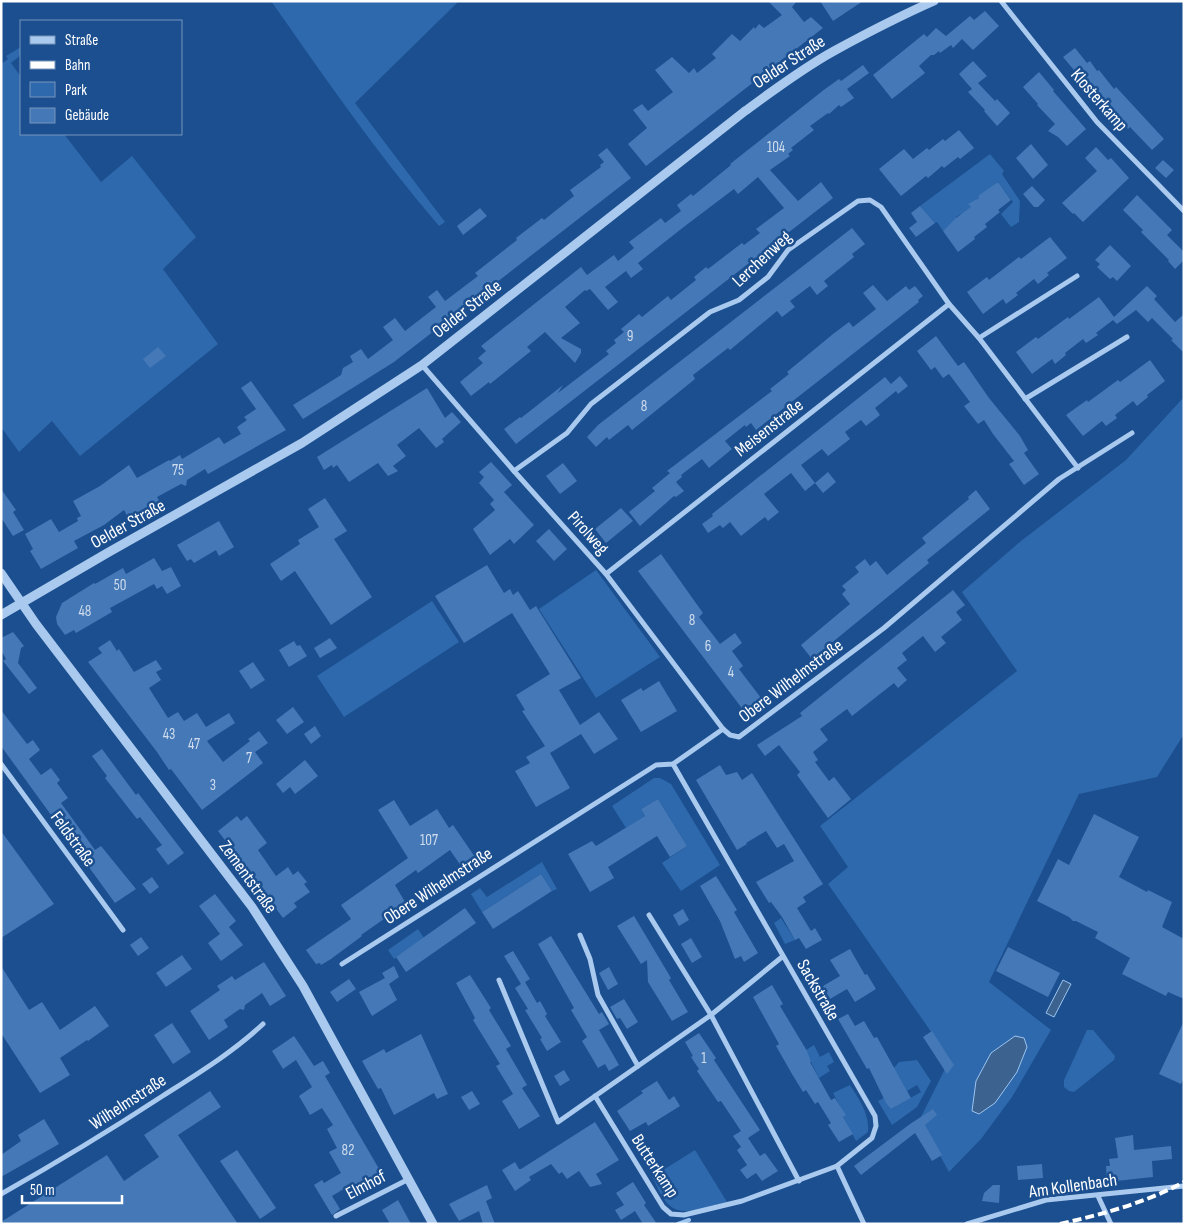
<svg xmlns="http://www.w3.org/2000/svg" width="1185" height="1225" font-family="'Sofia Sans Condensed',sans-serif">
<rect width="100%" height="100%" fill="#1b4f8f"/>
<g fill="#2e69ad">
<path d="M 271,1 L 459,1 L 355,103 L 445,222 L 439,226 C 378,155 325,78 271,1 Z"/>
<polygon points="21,47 21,55 11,63 21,77 21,134 64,134 101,182 132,156 196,237 163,269 218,344 80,456 52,421 19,452 1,427 1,64 8,59 6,56"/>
<polygon points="990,154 1004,171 1002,174 1020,201 1019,222 1011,227 1001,214 1013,202 998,182 970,205 968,204 972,208 962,215 961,214 956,217 957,220 943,231 937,222 935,223 920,206"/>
<polygon points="1184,397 1184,734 1157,777 1079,794 989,982 1051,1030 1012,1097 981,1139 949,1172 920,1119 950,1059 828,884 848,867 820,826 1017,671 962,592 1021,541 1126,460"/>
<polygon points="596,570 660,657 596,698 539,609"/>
<polygon points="432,601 459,642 344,717 317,676"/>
<polygon points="654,778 660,778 671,784 720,865 681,891 662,863 687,846 658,799 641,809 645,816 626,828 612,806"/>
<polygon points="542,862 557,889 552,891 541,874 482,912 471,894 480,888 487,897"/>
<polygon points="781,918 795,940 785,944 774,923"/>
<polygon points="418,929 424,938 394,959 388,950"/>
<polygon points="1087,1030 1093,1030 1115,1056 1114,1060 1074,1092 1069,1091 1064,1087 1064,1080"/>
<polygon points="814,1045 820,1057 829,1052 834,1062 827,1066 830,1071 819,1078 806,1052 806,1050"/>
<polygon points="917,1060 931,1081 917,1107 892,1125 878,1101 884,1098 891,1109 921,1092 917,1085 907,1091 894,1068 899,1062"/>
<path d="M 850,1085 C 859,1099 870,1115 868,1132 L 856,1141 L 843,1117 L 845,1115 L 833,1093 Z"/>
<path d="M 695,1150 L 727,1202 C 709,1206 682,1219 668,1204 C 661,1197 657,1185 652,1177 Z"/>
</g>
<g fill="#3c6290" stroke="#9cc4f0">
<polygon points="1063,980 1071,984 1054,1017 1046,1013"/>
<polygon points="1015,1036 1024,1038 1027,1047 1017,1072 995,1103 979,1114 972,1111 976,1081 991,1053"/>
</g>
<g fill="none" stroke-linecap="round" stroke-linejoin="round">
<polyline stroke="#9cc4f0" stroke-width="4" points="678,1224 689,1220"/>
</g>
<g fill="#4478b7">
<polygon points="768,1 797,1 792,7 804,22 811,17 823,28 646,166 628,144 647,128 633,110 642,104 648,111 673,92 655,70 672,57 689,73 694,68 697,73 716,58 712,54 732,34 740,41 754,27 755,29 759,24 764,28 782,15"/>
<polygon points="820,1 863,1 833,21"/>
<polygon points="985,11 999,26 973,50 962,39 953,48 951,45 940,53 939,51 934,55 931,55 919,66 925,73 892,99 873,75 924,34 927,37 936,28 946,36 970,16 974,20"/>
<polygon points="1075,48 1087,63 1090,61 1097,71 1099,70 1114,89 1116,87 1164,139 1152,150 1130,127 1128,129 1102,99 1100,101 1063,57"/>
<polygon points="973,61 987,76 978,83 995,101 997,99 1010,113 997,126 984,111 985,110 968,92 972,89 959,74"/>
<polygon points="863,65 869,73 847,89 854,98 841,107 839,105 829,114 828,113 810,126 814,130 791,148 793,150 788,154 790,156 770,170 798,201 821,182 833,198 516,444 504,429 520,417 521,418 563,385 558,393 609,354 606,351 616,343 614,340 624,332 621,329 639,314 642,317 668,296 671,300 696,280 694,277 706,267 708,269 742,243 744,245 760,233 756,229 784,208 758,177 738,194 734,189 685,226 638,263 643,269 631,278 626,271 605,287 618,302 608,310 590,289 586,291 585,290 565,307 580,323 561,338 581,349 581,353 575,363 545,332 527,347 531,351 490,384 489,382 471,396 460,382 483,363 478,358 486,351 481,346 581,267 587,275 614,255 618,261 634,248 629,242 661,218 665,223 681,211 677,205 691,194 693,196 731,165 730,164 825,89 839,79 841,81"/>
<polygon points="1039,72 1054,90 1053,91 1086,129 1067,146 1058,137 1048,131 1055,124 1037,105 1038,104 1023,87"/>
<polygon points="959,130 974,148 960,159 958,157 944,168 942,166 928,178 926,176 901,196 879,169 904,149 913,159 927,148 929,150 943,139 945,141"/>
<polygon points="1031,144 1048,165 1033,179 1016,158"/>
<polygon points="1096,147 1108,160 1111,158 1129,178 1083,222 1074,213 1073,214 1062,203 1097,171 1085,158"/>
<polygon points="607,148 631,178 394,362 303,419 293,405 341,375 343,368 353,362 350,356 361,349 368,359 393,340 383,327 395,318 405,331 436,307 428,297 437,290 445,301 478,276 475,273 517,240 516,238 542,218 544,220 574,196 570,190 601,167 600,165 604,162 598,155"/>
<polygon points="1163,160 1174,170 1166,178 1155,168"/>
<polygon points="998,182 1011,200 998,210 1000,212 985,224 987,227 974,237 975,239 958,252 943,231 956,218 971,207 968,204 979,198 978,196"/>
<polygon points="1032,186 1045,200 1038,207 1034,207 1023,194"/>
<polygon points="1137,195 1172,230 1167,235 1184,252 1184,260 1175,269 1168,261 1169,260 1141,232 1143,230 1123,210"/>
<polygon points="920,206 935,223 916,237 909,228 917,222 911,213"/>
<polygon points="480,208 487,216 463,235 457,226"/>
<polygon points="852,228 865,244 852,254 854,257 824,281 828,286 823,290 817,295 810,286 790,301 795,307 782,317 777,311 730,350 728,348 693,375 695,379 632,430 628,425 609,440 607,437 596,447 587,437 598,425"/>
<polygon points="1050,237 1067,258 1047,273 1049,275 1038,284 1034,279 1016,293 1018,295 1006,304 1003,299 983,314 967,292 987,277 989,280 1019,257 1021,259"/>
<polygon points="1110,245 1131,266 1117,281 1113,277 1110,279 1097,267 1100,264 1095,260"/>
<polygon points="873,285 887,301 906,286 909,290 915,286 923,296 918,300 919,302 756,430 751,423 746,427 745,425 725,441 732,449 709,468 702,459 681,475 682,477 676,482 684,491 676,497 674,496 640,526 629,512 655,491 652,488 670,473 667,471 772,391 770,389 789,374 787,372 833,334 849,322 853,327 876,309 863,293"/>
<polygon points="1147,286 1157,296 1154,299 1175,322 1184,314 1184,353 1171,340 1173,339 1152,318 1148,322 1136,310 1117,324 1113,320 1096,333 1098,335 1086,343 1083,339 1065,353 1066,355 1055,364 1052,359 1032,374 1016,352 1036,337 1038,339 1068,317 1069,319 1099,297 1114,317"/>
<polygon points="936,336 958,366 964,362 989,398 1020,436 1028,450 1024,453 1039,474 1024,485 1009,464 1014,461 993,434 984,420 978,424 964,406 970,402 949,374 943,378 935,367 931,370 917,351"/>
<polygon points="158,347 166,356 150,368 143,359"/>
<polygon points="1150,360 1165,381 1147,395 1148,397 1137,406 1133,401 1115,415 1117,418 1106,426 1102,421 1083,436 1066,415 1087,400 1088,402 1118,380 1120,382"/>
<polygon points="900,376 908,386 898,394 896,391 875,408 880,415 866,426 861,420 845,432 850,439 828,456 822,449 801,465 815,483 805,491 791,473 764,494 779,512 768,521 765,517 741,536 730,522 723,528 720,525 708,533 702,524 713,516 712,514 885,377 891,384"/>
<polygon points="251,381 286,430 208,474 205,469 187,480 186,486 181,484 157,497 160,502 135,516 129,519 124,510 104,525 74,541 78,548 41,569 30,551 33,549 25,534 51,519 59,532 78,521 77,518 81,516 73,501 100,486 129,465 137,478 169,460 170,461 180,455 182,459 219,437 224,444 241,434 237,427 247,420 244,417 256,409 241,388"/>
<polygon points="427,388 445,418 452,412 461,422 442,439 444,442 436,448 419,428 397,445 406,456 393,466 398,471 388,476 378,463 349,482 337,465 333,468 332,465 324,470 317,457"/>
<polygon points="491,462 512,485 504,492 534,525 514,544 510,539 490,555 473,529 495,510 490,504 494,500 479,483 484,477 479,472"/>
<polygon points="563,463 577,481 560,494 546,476"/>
<polygon points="828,472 836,482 823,493 815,483"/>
<polygon points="1,489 16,510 13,512 24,530 13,536 2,519 1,520"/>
<polygon points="976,490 990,509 927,560 929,563 812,659 801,645 850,604 842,594 846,590 842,586 859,572 855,567 865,559 870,566 876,561 887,575 926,543 922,538 969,499 968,497"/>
<polygon points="325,498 347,531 334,539 372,597 331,625 295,571 281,581 270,564 300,544 298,540 319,527 308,509"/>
<polygon points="621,508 633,521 606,543 595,529"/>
<polygon points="219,521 234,547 219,556 216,550 194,563 191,559 187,561 177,545"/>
<polygon points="549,529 567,549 554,561 536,541"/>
<polygon points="661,554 703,613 699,617 720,644 735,633 742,643 732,651 743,666 739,669 761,698 744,711 638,571"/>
<polygon points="154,558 162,571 171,567 181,586 167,594 162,586 157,589 154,584 110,608 112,612 76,633 74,630 65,635 57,624 56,617 62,603 94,583 95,584 123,568 126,574"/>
<polygon points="487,565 504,593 510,589 513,595 518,591 530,610 536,606 581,678 559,690 580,725 599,712 618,739 594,754 581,734 550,753 570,788 536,807 515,771 530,763 526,757 545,746 522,711 525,710 516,695 550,674 512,613 464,643 435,596"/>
<polygon points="953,590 965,605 956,612 962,620 941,637 946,643 935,652 923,636 902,653 907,660 897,668 907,680 898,688 894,683 852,716 847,709 820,729 828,740 813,752 818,760 815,762 829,781 834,777 851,799 828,818 797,775 800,772 779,745 765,756 757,745 802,716 800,713"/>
<polygon points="13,632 24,646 21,648 18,663 37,688 29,694 3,661 6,659 1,650 1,638"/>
<polygon points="330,638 337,648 320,658 314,648"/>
<polygon points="110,640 117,651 119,649 134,672 156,660 162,669 156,672 161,680 149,688 168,718 178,712 184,721 197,713 206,727 229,713 235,723 207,741 223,762 250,741 248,739 259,731 268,743 255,752 263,763 202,810 171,769 169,770 157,752 88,662 102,653 98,648"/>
<polygon points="294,641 297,646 300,645 307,656 289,667 279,650"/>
<polygon points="253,662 265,680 251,689 239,671"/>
<polygon points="659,681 677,711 641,732 621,700 641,688 643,691"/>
<polygon points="293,707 304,722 287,734 276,720"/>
<polygon points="1,710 27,744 33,740 40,750 29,759 41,775 51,768 60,780 57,783 68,798 61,803 95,850 101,846 136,889 115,903 1,746"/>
<polygon points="315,726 321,736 311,744 304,734"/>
<polygon points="102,749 136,795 138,793 184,853 168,865 156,849 162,845 140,817 137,819 105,778 107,776 92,756"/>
<polygon points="305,760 318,776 295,794 290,787 283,793 276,784"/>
<polygon points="720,765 726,775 737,772 742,780 752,773 823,884 803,897 806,902 797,908 811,931 815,928 822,940 806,949 799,938 795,940 782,917 771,902 769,903 756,882 794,861 784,844 777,848 766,831 746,843 747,844 737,850 696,780"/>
<polygon points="658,799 687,846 670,857 657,836 608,867 614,878 590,892 568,854 592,841 596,846 645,816 641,809"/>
<polygon points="394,800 410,826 437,809 449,828 453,825 475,857 461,866 450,850 418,873 416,870 395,885 408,907 396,914 394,912 361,935 362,936 331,959 321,965 320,963 316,964 306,950 351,919 341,905 408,858 378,810"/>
<polygon points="1094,814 1139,837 1119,877 1147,892 1148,890 1172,902 1162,927 1184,939 1184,999 1168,992 1166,996 1122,974 1130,958 1095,938 1098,932 1076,921 1073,921 1069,917 1037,901 1058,859 1069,865"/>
<polygon points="237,816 241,821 247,816 267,843 258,850 276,876 288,867 293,875 298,871 307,882 304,884 310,892 294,903 297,907 283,918 218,831"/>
<polygon points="1,831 54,904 1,938"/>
<polygon points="541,874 552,891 493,929 482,912"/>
<polygon points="716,876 737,910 734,912 758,953 744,962 741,956 735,959 720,921 700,886"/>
<polygon points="152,877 159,887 150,894 142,884"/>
<polygon points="215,894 236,921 229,927 243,945 221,961 208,943 220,934 199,906"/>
<polygon points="465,908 476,923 406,972 396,957"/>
<polygon points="683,909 689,920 679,926 673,915"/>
<polygon points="634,916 671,978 669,980 688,1012 672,1021 648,982 647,960 641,964 617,926"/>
<polygon points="551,936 599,1014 602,1012 609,1024 599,1030 619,1065 609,1071 605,1064 598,1068 582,1041 587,1037 571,1010 574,1008 538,944"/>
<polygon points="141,937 149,948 138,956 130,945"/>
<polygon points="691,938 702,957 692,963 681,944"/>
<polygon points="1008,947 1060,973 1048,997 996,971"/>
<polygon points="850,949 865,975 867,974 876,989 855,1002 847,989 830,999 823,986 840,976 830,960"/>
<polygon points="513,951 530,979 525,982 537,1003 540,1001 544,1008 547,1014 545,1016 561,1042 547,1051 540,1039 542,1038 525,1010 528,1009 515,988 521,984 504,956"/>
<polygon points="182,955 192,969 166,987 156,973"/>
<polygon points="264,962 286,996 270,1006 262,993 245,1005 244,1010 240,1009 224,1020 228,1027 209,1040 190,1011 220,990 217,986 232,976 235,980"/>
<polygon points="1,966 29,1010 42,1002 60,1030 95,1006 109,1026 88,1041 87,1040 60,1058 70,1075 40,1093 1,1033"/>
<polygon points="394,966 399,977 389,984 397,1000 372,1016 359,992 385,978 382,973"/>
<polygon points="609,967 618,984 608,990 599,973"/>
<polygon points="470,975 491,1008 489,1010 511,1046 506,1049 527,1085 522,1088 540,1116 519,1129 502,1101 513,1094 496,1066 500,1064 473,1020 475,1018 456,983"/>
<polygon points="349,979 356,989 337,1002 330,992"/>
<polygon points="772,985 783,1004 780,1006 807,1051 811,1062 810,1062 831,1100 835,1098 846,1115 843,1117 853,1134 839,1142 828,1125 831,1123 818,1102 815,1104 806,1090 803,1092 792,1074 776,1046 779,1044 753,997"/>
<polygon points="624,999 638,1022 627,1029 620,1018 617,1019 610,1007"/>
<polygon points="848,1014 855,1026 864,1021 874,1038 877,1037 911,1098 891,1109 886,1103 869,1068 867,1069 838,1019"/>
<polygon points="1184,1021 1184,1078 1181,1084 1159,1074"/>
<polygon points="172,1023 191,1052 173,1064 154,1035"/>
<polygon points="932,1031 954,1065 947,1074 923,1037"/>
<polygon points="699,1033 716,1058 714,1060 760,1130 748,1138 760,1156 765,1153 778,1171 762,1181 756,1173 747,1179 740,1170 747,1165 737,1150 741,1147 733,1136 741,1131 721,1101 718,1102 697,1071 699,1069 691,1057 693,1056 685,1042"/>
<polygon points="421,1034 448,1094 437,1099 434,1093 394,1115 381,1088 378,1089 362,1061 384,1049 386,1053"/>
<polygon points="294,1036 314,1066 323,1061 330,1073 325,1076 382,1174 363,1185 361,1182 354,1186 352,1184 332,1196 340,1209 332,1215 314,1185 322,1180 324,1183 341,1173 329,1152 337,1148 327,1129 333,1125 322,1108 310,1115 299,1096 312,1087 296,1060 283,1069 272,1051"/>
<polygon points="564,1070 570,1080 560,1086 554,1076"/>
<polygon points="657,1081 669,1100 674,1096 680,1106 648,1126 646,1122 630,1131 617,1111 643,1093 641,1091"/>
<polygon points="210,1091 221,1107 178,1135 238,1224 1,1224 1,1222 107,1155 124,1181 159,1157 144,1135"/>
<polygon points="472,1091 480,1104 469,1110 461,1097"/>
<polygon points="933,1109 937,1115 925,1125 942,1155 932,1161 915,1133 861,1175 854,1166 910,1124"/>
<polygon points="44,1119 59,1144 1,1177 1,1155 21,1141 18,1135"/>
<polygon points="595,1122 619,1160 596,1174 602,1184 590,1187 579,1171 567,1179 562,1172 559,1174 551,1164 529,1177 531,1180 515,1191 502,1170 515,1162 519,1169 521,1169"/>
<polygon points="1133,1135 1134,1150 1171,1146 1172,1159 1152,1161 1153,1177 1107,1182 1106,1166 1110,1166 1109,1159 1118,1158 1115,1138"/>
<polygon points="237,1150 276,1208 260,1219 220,1161"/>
<polygon points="1042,1164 1043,1178 1018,1180 1017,1166"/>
<polygon points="633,1182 646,1203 644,1205 657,1224 643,1224 635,1211 621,1220 615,1210 624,1205 616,1193"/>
<polygon points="487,1185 492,1198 486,1201 495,1224 483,1224 479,1211 459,1221 449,1204"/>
<polygon points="993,1185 1000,1185 999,1203 982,1201 984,1193"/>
<polygon points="398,1200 411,1224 390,1224 382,1210"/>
</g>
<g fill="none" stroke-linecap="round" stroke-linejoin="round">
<g stroke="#a9c9ee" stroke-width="5">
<polyline points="1001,1 1097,122 1184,211"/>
<polyline points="979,338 1077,276"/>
<polyline points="422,365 514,471 606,574 723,729 730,735 739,737 884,628 1059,479 1132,433"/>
<polyline points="1025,399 1127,337"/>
<polyline points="514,471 567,433 591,404 710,312 739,300 768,277 788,250 858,201 870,200 881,207 949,304 979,338 1078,468"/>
<polyline points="606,574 949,304"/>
<polyline points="1,764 123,930"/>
<polyline points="649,915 711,1015 799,1181"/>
<polyline points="580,935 590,959 598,995 638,1066"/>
<polyline points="342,964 656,765 673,764 723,729"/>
<polyline points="499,980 558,1122 711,1015 782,957"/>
<polyline points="595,1096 663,1207 671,1214 684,1215 742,1201 837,1166 872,1138 876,1126 875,1116 673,764"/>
<polyline points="837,1166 864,1224"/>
<path d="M 1,1194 C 56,1163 109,1131 161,1097 C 197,1074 232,1053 263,1024"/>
<polyline points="1098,1196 1111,1224"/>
<polyline points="336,1216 409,1179"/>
<polyline points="967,1224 1046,1200 1184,1186"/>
</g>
<g stroke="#a9c9ee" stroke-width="9">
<polyline points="1,573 36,624 252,907 303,986 433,1224"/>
<path d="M 1,615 L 109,552 L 302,443 L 422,365 L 745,111 C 774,90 803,68 834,51 C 867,33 900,16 934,1"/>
</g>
<path stroke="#fff" stroke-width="4" stroke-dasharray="9 4" stroke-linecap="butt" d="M 1060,1224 C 1103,1214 1145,1203 1184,1182"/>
</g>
<g text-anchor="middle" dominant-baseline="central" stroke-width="5" stroke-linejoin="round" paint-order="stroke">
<g font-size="15" fill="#d0dded">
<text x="776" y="147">104</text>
<text x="630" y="336">9</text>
<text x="644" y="406">8</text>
<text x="178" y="470">75</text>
<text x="120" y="585">50</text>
<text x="85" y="611">48</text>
<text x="692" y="620">8</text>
<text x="708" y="646">6</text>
<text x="731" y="672">4</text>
<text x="169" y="734">43</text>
<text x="194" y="744">47</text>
<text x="249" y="758">7</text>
<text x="213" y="785">3</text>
<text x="429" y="840">107</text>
<text x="704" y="1058">1</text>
<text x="348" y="1150">82</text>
</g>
<g font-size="18" fill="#fff" stroke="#1b4f8f">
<text transform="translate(789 62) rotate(-33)">Oelder Straße</text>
<text transform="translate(1099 100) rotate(49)">Klosterkamp</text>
<text transform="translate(762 259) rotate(-43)">Lerchenweg</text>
<text transform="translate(467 309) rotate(-38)">Oelder Straße</text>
<text transform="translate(769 428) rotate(-38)">Meisenstraße</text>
<text transform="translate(128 524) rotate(-29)">Oelder Straße</text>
<text transform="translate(588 533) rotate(48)">Pirolweg</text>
<text transform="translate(791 681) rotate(-37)">Obere Wilhelmstraße</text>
<text transform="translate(73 839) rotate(54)">Feldstraße</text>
<text transform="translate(248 877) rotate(54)">Zementstraße</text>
<text transform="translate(438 886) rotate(-33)">Obere Wilhelmstraße</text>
<text transform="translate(818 990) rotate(60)">Sackstraße</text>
<text transform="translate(128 1102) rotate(-33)">Wilhelmstraße</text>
<text transform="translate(655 1166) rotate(57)">Butterkamp</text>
<text transform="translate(366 1185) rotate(-28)">Elmhof</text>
<text transform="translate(1073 1186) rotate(-8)">Am Kollenbach</text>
</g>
</g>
<rect width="1185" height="1225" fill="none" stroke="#ffffff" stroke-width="5"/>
<rect x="20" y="20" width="162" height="115" fill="#1b4f8f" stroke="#7695bc"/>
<rect x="30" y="36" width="25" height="8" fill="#a9c9ee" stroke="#7695bc"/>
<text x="65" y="45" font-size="15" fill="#ffffff">Straße</text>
<rect x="30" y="61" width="25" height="8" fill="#ffffff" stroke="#7695bc"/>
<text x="65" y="70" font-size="15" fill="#ffffff">Bahn</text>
<rect x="30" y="82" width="25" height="15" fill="#2e69ad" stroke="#7695bc"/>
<text x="65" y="95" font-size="15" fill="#ffffff">Park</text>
<rect x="30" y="108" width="25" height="15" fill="#4478b7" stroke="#7695bc"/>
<text x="65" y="120" font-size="15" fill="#ffffff">Gebäude</text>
<path d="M22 1195v8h100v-8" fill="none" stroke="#ffffff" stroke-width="2.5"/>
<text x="30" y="1195" font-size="15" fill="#ffffff" stroke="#1b4f8f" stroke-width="4" paint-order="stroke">50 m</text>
</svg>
